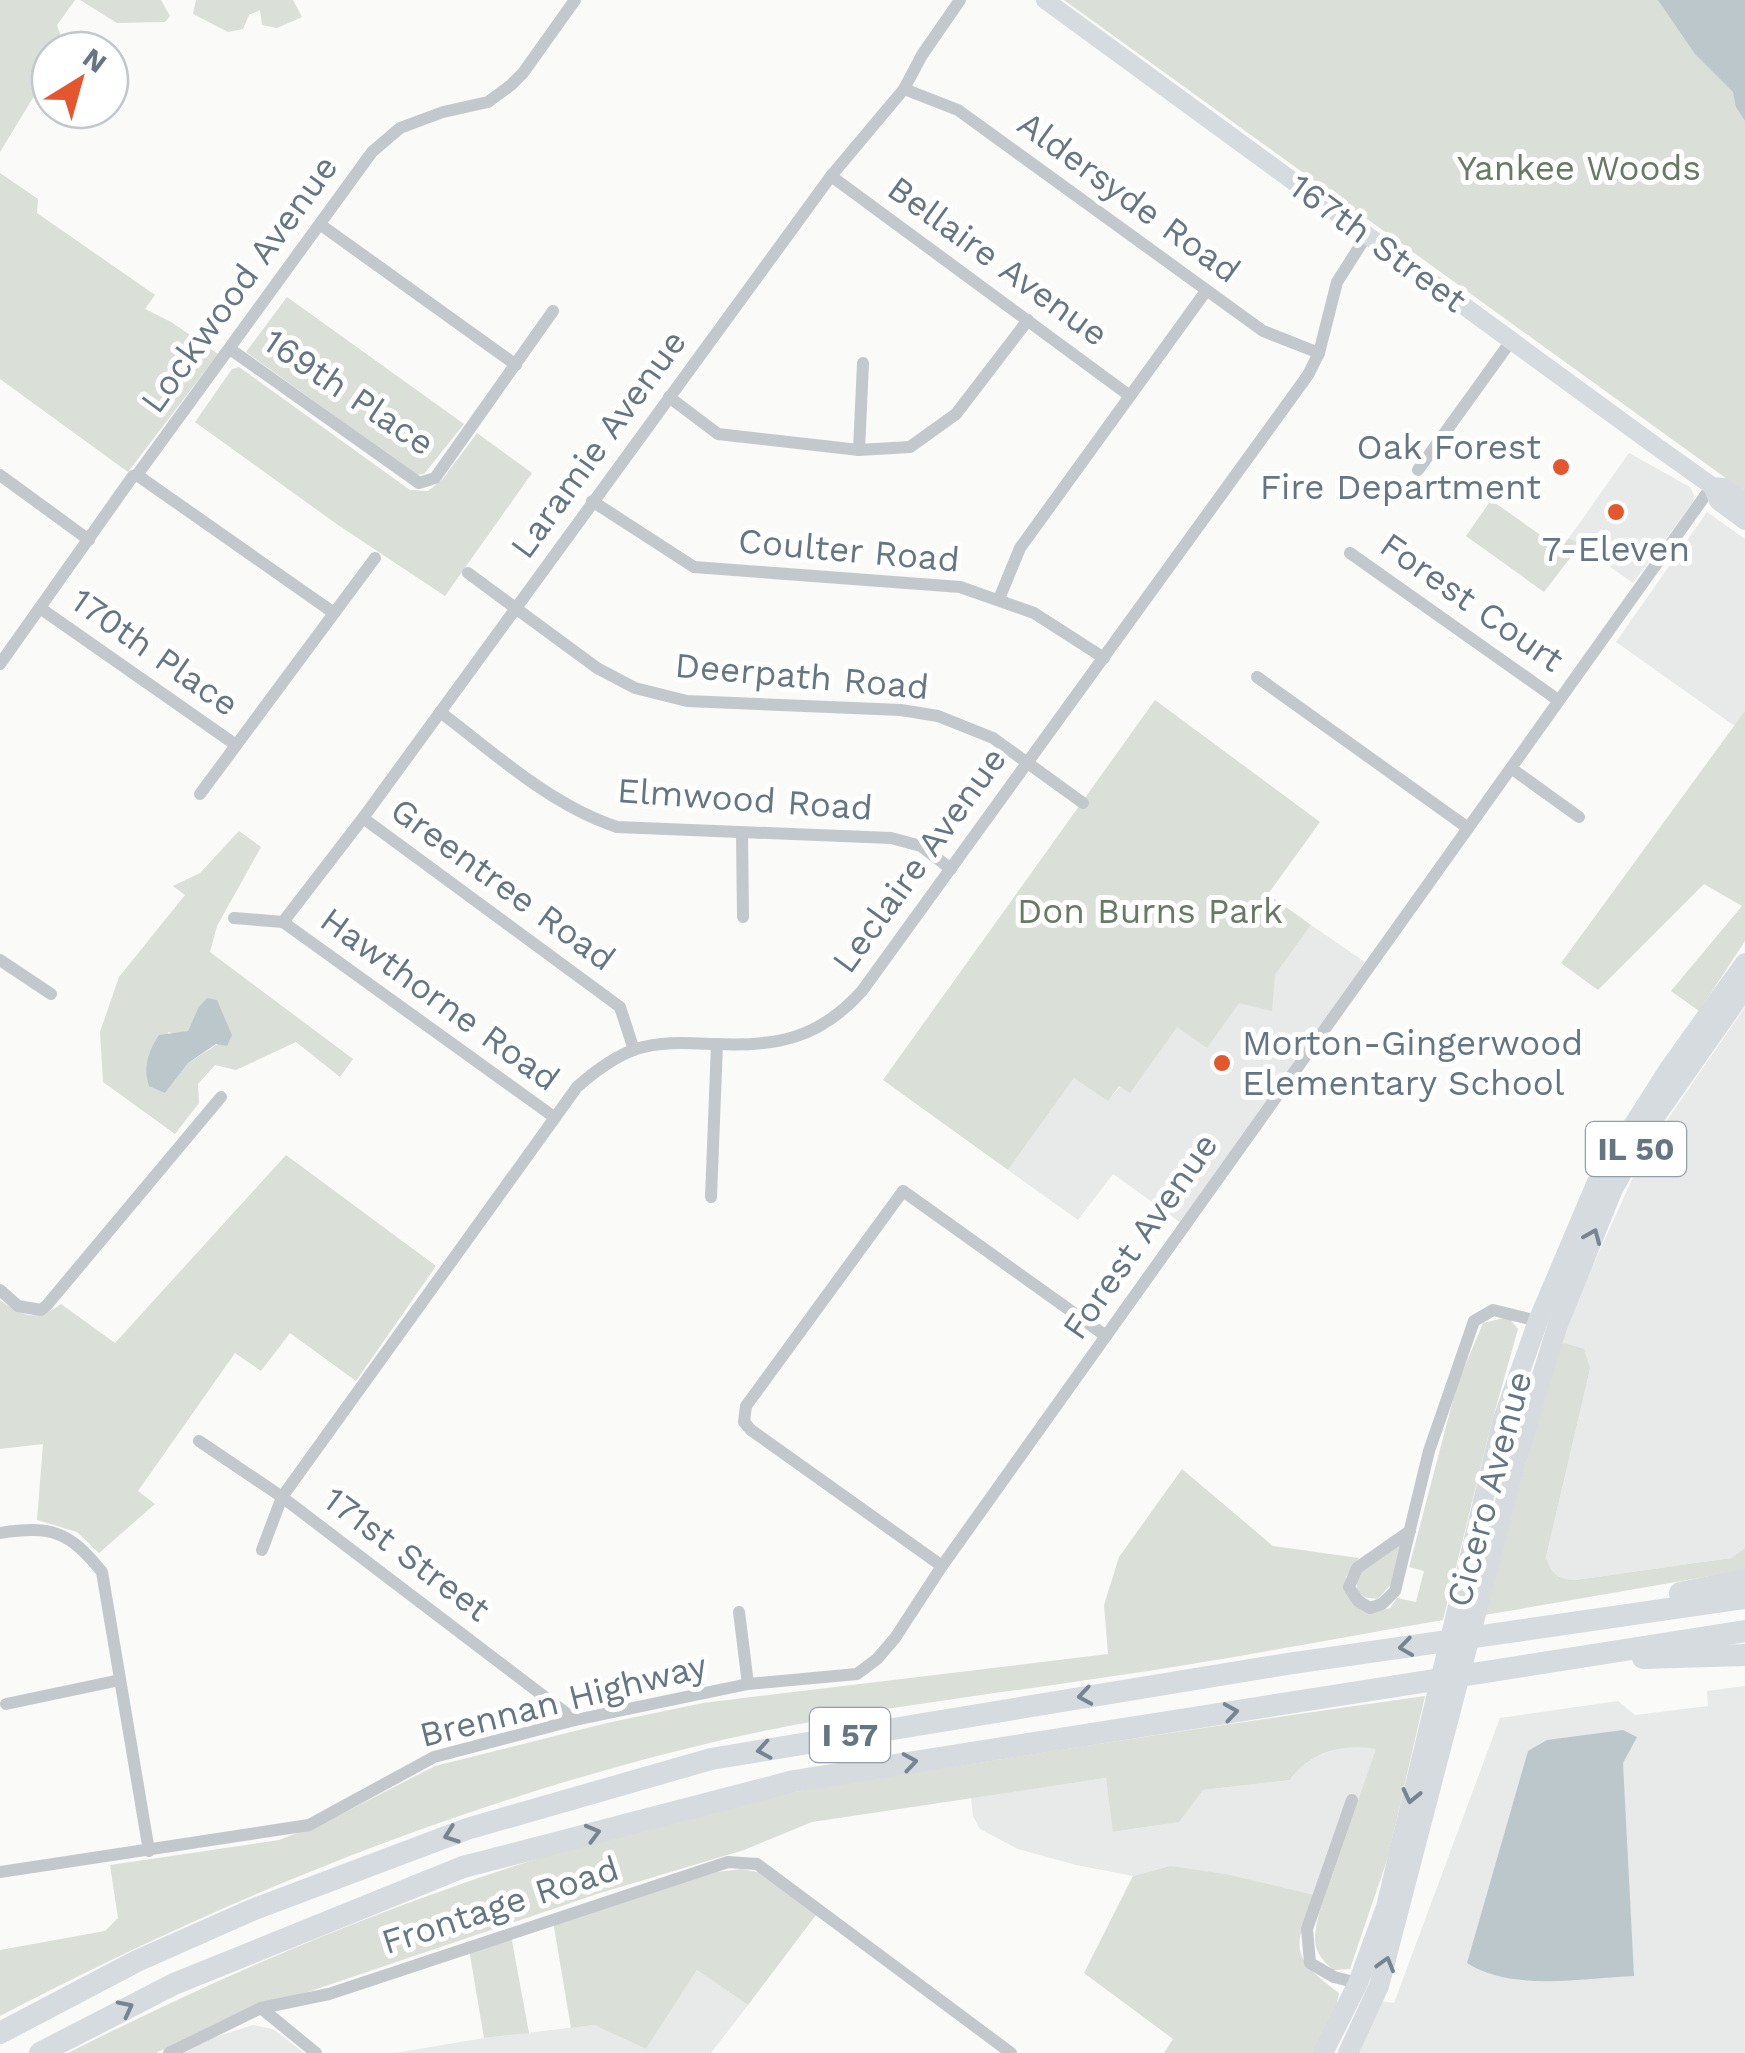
<svg xmlns="http://www.w3.org/2000/svg" width="1745" height="2053" font-family="'Work Sans',sans-serif">
<rect width="100%" height="100%" fill="#fafaf8"/>
<g fill="#e8e9e9">
<polygon points="1629,453 1690,487 1694,495 1693,502 1633,583 1569,538"/>
<polygon points="1707,512 1745,539 1745,713 1736,727 1616,642"/>
<polygon points="1311,925 1365,962 1180,1222 1113,1174 1078,1220 1008,1170 1074,1078 1108,1100 1177,1027 1239,1003 1275,975"/>
<polygon points="1745,1007 1745,1548 1731,1558 1575,1580 1560,1579 1550,1571 1546,1557 1590,1369 1556,1347 1643,1155"/>
<polygon points="1745,1686 1745,2053 1357,2053 1381,2001 1394,2003 1500,1718 1618,1701 1635,1715 1708,1706 1707,1691"/>
<polygon points="1349,1744 1377,1748 1324,1898 1170,1866 1133,1876 1076,1865 1018,1849 980,1829 973,1816 971,1798 1106,1778 1114,1832 1178,1822 1203,1790 1290,1780 1301,1763"/>
<polygon points="697,1970 748,2005 711,2053 395,2053 484,2038 594,2025 646,2049"/>
<polygon points="253,2025 273,2029 304,2053 183,2053 209,2039"/>
</g>
<g fill="#dadfd7" fill-rule="evenodd">
<polygon points="0,0 75,0 57,25 64,46 62,50 50,50 50,70 0,152"/>
<polygon points="80,0 161,0 170,16 165,22 117,23"/>
<polygon points="196,0 293,0 302,17 277,28 262,25 260,10 249,15 243,29 228,32 193,14"/>
<polygon points="1064,0 1745,0 1745,492"/>
<polygon points="0,173 38,199 37,213 155,295 145,309 171,322 218,354 128,472 0,379"/>
<polygon points="287,297 464,424 424,474 416,475 246,352"/>
<polygon points="239,367 410,490 428,491 442,480 477,433 532,473 445,596 338,525 195,422 232,369"/>
<polygon points="1491,500 1560,549 1569,538 1580,545 1544,592 1466,536"/>
<polygon points="1155,700 1320,822 1268,894 1311,925 1275,975 1272,1011 1239,1003 1207,1048 1177,1027 1130,1093 1119,1086 1108,1101 1074,1078 1008,1170 883,1080"/>
<polygon points="1745,711 1745,941 1699,1011 1671,991 1742,906 1704,884 1598,990 1561,963"/>
<path d="M 239,831 L 261,847 L 217,926 L 210,952 L 353,1059 L 340,1077 L 296,1042 L 236,1070 L 215,1065 L 198,1084 L 199,1103 L 175,1134 L 103,1082 L 100,1032 L 119,977 L 185,895 L 173,886 L 200,873 ZM 217,1001 L 232,1035 L 188,1063 L 165,1093 L 168,1032 L 175,1034 L 188,1031 L 198,1008 Z"/>
<path d="M 286,1155 L 436,1266 L 356,1381 L 290,1333 L 261,1371 L 235,1353 L 138,1491 L 155,1504 L 99,1553 L 77,1532 L 37,1520 L 43,1444 L 0,1449 L 0,1300 C 23,1317 37,1322 61,1304 L 115,1343 Z"/>
<path d="M 1508,1317 L 1518,1329 L 1491,1425 L 1443,1620 C 1331,1639 1220,1661 1107,1677 C 980,1696 852,1711 726,1739 C 472,1798 231,1895 0,2016 L 0,1950 L 105,1931 L 118,1918 L 110,1865 L 279,1840 L 328,1821 L 435,1766 L 607,1723 L 703,1703 L 1108,1654 L 1104,1605 L 1119,1557 L 1182,1469 L 1273,1546 L 1359,1558 L 1346,1577 L 1346,1592 L 1375,1612 L 1390,1608 L 1397,1598 L 1416,1602 L 1424,1571 L 1409,1567 L 1457,1385 L 1483,1323 Z"/>
<path d="M 1564,1343 L 1584,1349 L 1590,1369 L 1546,1557 C 1551,1574 1557,1579 1575,1580 L 1731,1558 L 1745,1548 L 1745,1570 L 1485,1615 L 1556,1347 Z"/>
<polygon points="1401,1543 1391,1584 1378,1599 1362,1597 1357,1590 1357,1574"/>
<path d="M 1425,1696 L 1388,1857 L 1350,1969 L 1333,1970 C 1311,1950 1313,1941 1319,1913 L 1376,1749 C 1346,1742 1307,1753 1290,1780 L 1203,1790 L 1179,1822 L 1113,1832 L 1106,1778 L 812,1822 L 744,1850 L 597,1894 L 219,2022 L 156,2053 L 68,2053 C 287,1942 506,1857 746,1802 C 824,1784 905,1774 984,1762 C 1131,1738 1278,1717 1425,1696 Z"/>
<path d="M 1170,1866 L 1225,1874 L 1314,1895 C 1293,1950 1290,1956 1339,1993 L 1336,2007 L 1313,2053 L 1164,2053 L 1173,2039 L 1084,1973 L 1133,1876 Z"/>
<polygon points="742,1869 761,1873 816,1915 748,2005 697,1970 646,2049 594,2025 571,2028 553,1921 716,1872"/>
<polygon points="511,1936 529,2033 484,2038 469,1949"/>
</g>
<g fill="#bbc7cb">
<polygon points="1658,0 1745,0 1745,121 1736,107 1733,92 1695,54"/>
<path d="M 207,998 L 217,1000 L 232,1035 L 227,1046 L 216,1044 L 188,1063 L 165,1093 L 149,1086 C 143,1067 148,1052 159,1035 L 188,1031 L 198,1008 Z"/>
<path d="M 1623,1730 L 1637,1737 L 1623,1763 L 1634,1976 C 1583,1978 1512,1992 1467,1963 L 1528,1751 L 1547,1740 Z"/>
</g>
<g fill="none" stroke-linecap="round" stroke-linejoin="round">
<g stroke="#c3c8cc" stroke-width="12">
<polyline points="904,89 958,110 1263,331 1319,353"/>
<polyline points="831,176 1130,396"/>
<polyline points="321,225 516,365"/>
<polyline points="230,349 419,483 435,478 553,311"/>
<polyline points="669,397 718,434 859,450 910,447 956,414 1028,320"/>
<polyline points="859,450 863,363"/>
<polyline points="1418,470 1511,341"/>
<polyline points="0,475 89,540"/>
<polyline points="137,475 334,613"/>
<polyline points="592,501 694,567 960,587 1034,613 1104,658"/>
<polyline points="1350,553 1558,700"/>
<polyline points="468,573 597,668 635,688 687,701 901,710 938,716 993,738 1083,803"/>
<polyline points="999,599 1020,548 1206,291"/>
<polyline points="40,608 236,745"/>
<polyline points="0,664 133,476 137,475 372,152 400,128 443,112 488,102 511,85 523,73 575,0"/>
<polyline points="1257,677 1468,828"/>
<path d="M 440,712 C 496,754 550,805 617,827 L 891,838 L 921,846 L 951,869"/>
<polyline points="1511,768 1579,817"/>
<polyline points="200,794 375,558"/>
<polyline points="363,818 620,1007 634,1050"/>
<polyline points="742,833 743,917"/>
<polyline points="234,918 283,922 554,1117"/>
<polyline points="283,922 363,818 831,176 904,89 922,55 960,0"/>
<polyline points="0,960 51,994"/>
<polyline points="711,1197 717,1044"/>
<polyline points="0,1290 18,1306 41,1310 47,1305 221,1097"/>
<polyline points="199,1441 282,1497 575,1720"/>
<polyline points="1410,1531 1357,1568 1349,1587 1358,1601 1370,1608 1382,1604 1395,1591 1429,1451 1474,1321 1493,1310 1538,1321"/>
<path d="M 0,1533 C 52,1525 70,1532 102,1572 L 149,1851"/>
<path d="M 262,1550 L 282,1497 L 577,1087 C 594,1072 613,1057 636,1049 C 662,1041 687,1043 714,1044 C 776,1047 819,1039 862,991 L 1308,375 L 1319,353 L 1337,282 L 1367,235"/>
<polyline points="942,1566 751,1430 744,1422 746,1406 903,1191 1106,1336"/>
<polyline points="739,1612 748,1684"/>
<polyline points="6,1704 120,1680"/>
<polyline points="1352,1800 1307,1929 1310,1963 1334,1977 1358,1983"/>
<polyline points="0,1872 309,1825 434,1757 575,1720 748,1684 857,1674 877,1659 895,1638 942,1566 1712,486"/>
<polyline points="261,2008 316,2053"/>
<polyline points="169,2053 261,2008 329,1994 728,1862 757,1864 1011,2053"/>
</g>
<g stroke="#d6dbdf" stroke-width="18">
<polyline points="1045,0 1653,444 1712,486 1724,487 1745,502"/>
<polyline points="1712,486 1718,501 1745,521"/>
</g>
<g stroke="#d6dbdf" stroke-width="20">
<polyline points="1323,2053 1358,1983 1386,1907 1502,1422 1538,1321 1597,1182 1669,1069 1745,963"/>
<polyline points="1348,2053 1379,1986 1516,1460 1557,1327 1613,1189 1650,1124 1745,988"/>
</g>
<g stroke="#d6dbdf" stroke-width="22">
<polyline points="1680,1593 1745,1580"/>
<polyline points="1643,1658 1745,1655"/>
<polyline points="0,2033 137,1961 252,1910 467,1829 711,1759 1287,1664 1745,1598"/>
<polyline points="40,2053 174,1984 463,1867 794,1781 1745,1631"/>
</g>
</g>
<defs><path id="oneway-chevron" d="M-2-3.5L2.5 0L-2 3.5" fill="none" stroke-width="1.6" stroke-linecap="round" stroke-linejoin="round" transform="scale(2.5)"/></defs>
<g stroke="#768591">
<use href="#oneway-chevron" transform="translate(1593 1236) rotate(-67)"/>
<use href="#oneway-chevron" transform="translate(1406 1647) rotate(172)"/>
<use href="#oneway-chevron" transform="translate(1085 1696) rotate(171)"/>
<use href="#oneway-chevron" transform="translate(1231 1712) rotate(-9)"/>
<use href="#oneway-chevron" transform="translate(764 1750) rotate(170)"/>
<use href="#oneway-chevron" transform="translate(910 1762) rotate(-9)"/>
<use href="#oneway-chevron" transform="translate(1411 1796) rotate(103)"/>
<use href="#oneway-chevron" transform="translate(593 1833) rotate(-15)"/>
<use href="#oneway-chevron" transform="translate(451 1835) rotate(160)"/>
<use href="#oneway-chevron" transform="translate(1386 1964) rotate(-74)"/>
<use href="#oneway-chevron" transform="translate(126 2008) rotate(-27)"/>
</g>
<g fill="#e4572e" stroke="#fff" stroke-width="4">
<circle cx="1561" cy="467" r="10"/>
<circle cx="1616" cy="512" r="10"/>
<circle cx="1222" cy="1063" r="10"/>
</g>
<g text-anchor="middle" dominant-baseline="central" stroke-width="10" stroke-linejoin="round" paint-order="stroke">
<g fill="#fff" stroke="#939fa8" stroke-width="2.5">
<rect x="1586" y="1122" width="100" height="54" rx="8"/>
<rect x="810" y="1708" width="80" height="54" rx="8"/>
</g>
<g font-size="32" font-weight="bold" fill="#657683">
<text x="1636" y="1149">IL 50</text>
<text x="850" y="1735">I 57</text>
</g>
<g font-size="35" fill="#687a64" stroke="#fff">
<text x="1579" y="168">Yankee Woods</text>
<text x="1150" y="911">Don Burns Park</text>
</g>
<g font-size="35" fill="#657683" stroke="#fff">
<text transform="translate(1129 197) rotate(36)">Aldersyde Road</text>
<text transform="translate(1378 243) rotate(36)">167th Street</text>
<text transform="translate(998 261) rotate(36)">Bellaire Avenue</text>
<text transform="translate(239 284) rotate(-54)">Lockwood Avenue</text>
<text transform="translate(349 392) rotate(34)">169th Place</text>
<text transform="translate(598 444) rotate(-54)">Laramie Avenue</text>
<text transform="translate(849 550) rotate(5)">Coulter Road</text>
<text transform="translate(1472 602) rotate(35)">Forest Court</text>
<text transform="translate(155 652) rotate(35)">170th Place</text>
<text transform="translate(802 676) rotate(5)">Deerpath Road</text>
<text transform="translate(745 799) rotate(4)">Elmwood Road</text>
<text transform="translate(919 860) rotate(-54)">Leclaire Avenue</text>
<text transform="translate(503 884) rotate(36)">Greentree Road</text>
<text transform="translate(440 999) rotate(36)">Hawthorne Road</text>
<text transform="translate(1140 1236) rotate(-55)">Forest Avenue</text>
<text transform="translate(1489 1489) rotate(-75)">Cicero Avenue</text>
<text transform="translate(407 1554) rotate(37)">171st Street</text>
<text transform="translate(563 1700) rotate(-14)">Brennan Highway</text>
<text transform="translate(500 1905) rotate(-18)">Frontage Road</text>
</g>
<g font-size="35" fill="#657683" stroke="#fff" text-anchor="end">
<text x="1541" y="447">Oak Forest<tspan x="1541" dy="40">Fire Department</tspan></text>
<text x="1616" y="549" text-anchor="middle">7-Eleven</text>
<text x="1242" y="1043" text-anchor="start">Morton-Gingerwood<tspan x="1242" dy="40">Elementary School</tspan></text>
</g>
</g>
<g transform="translate(80 80) rotate(37)"><circle r="48" fill="#ffffff" stroke="#c1c8cd" stroke-width="2.5"/>
<path d="M0-8L18 38L0 25L-18 38Z" fill="#e4572e"/>
<text y="-15" font-size="28" font-weight="bold" text-anchor="middle" fill="#657683">N</text>
</g>
</svg>
